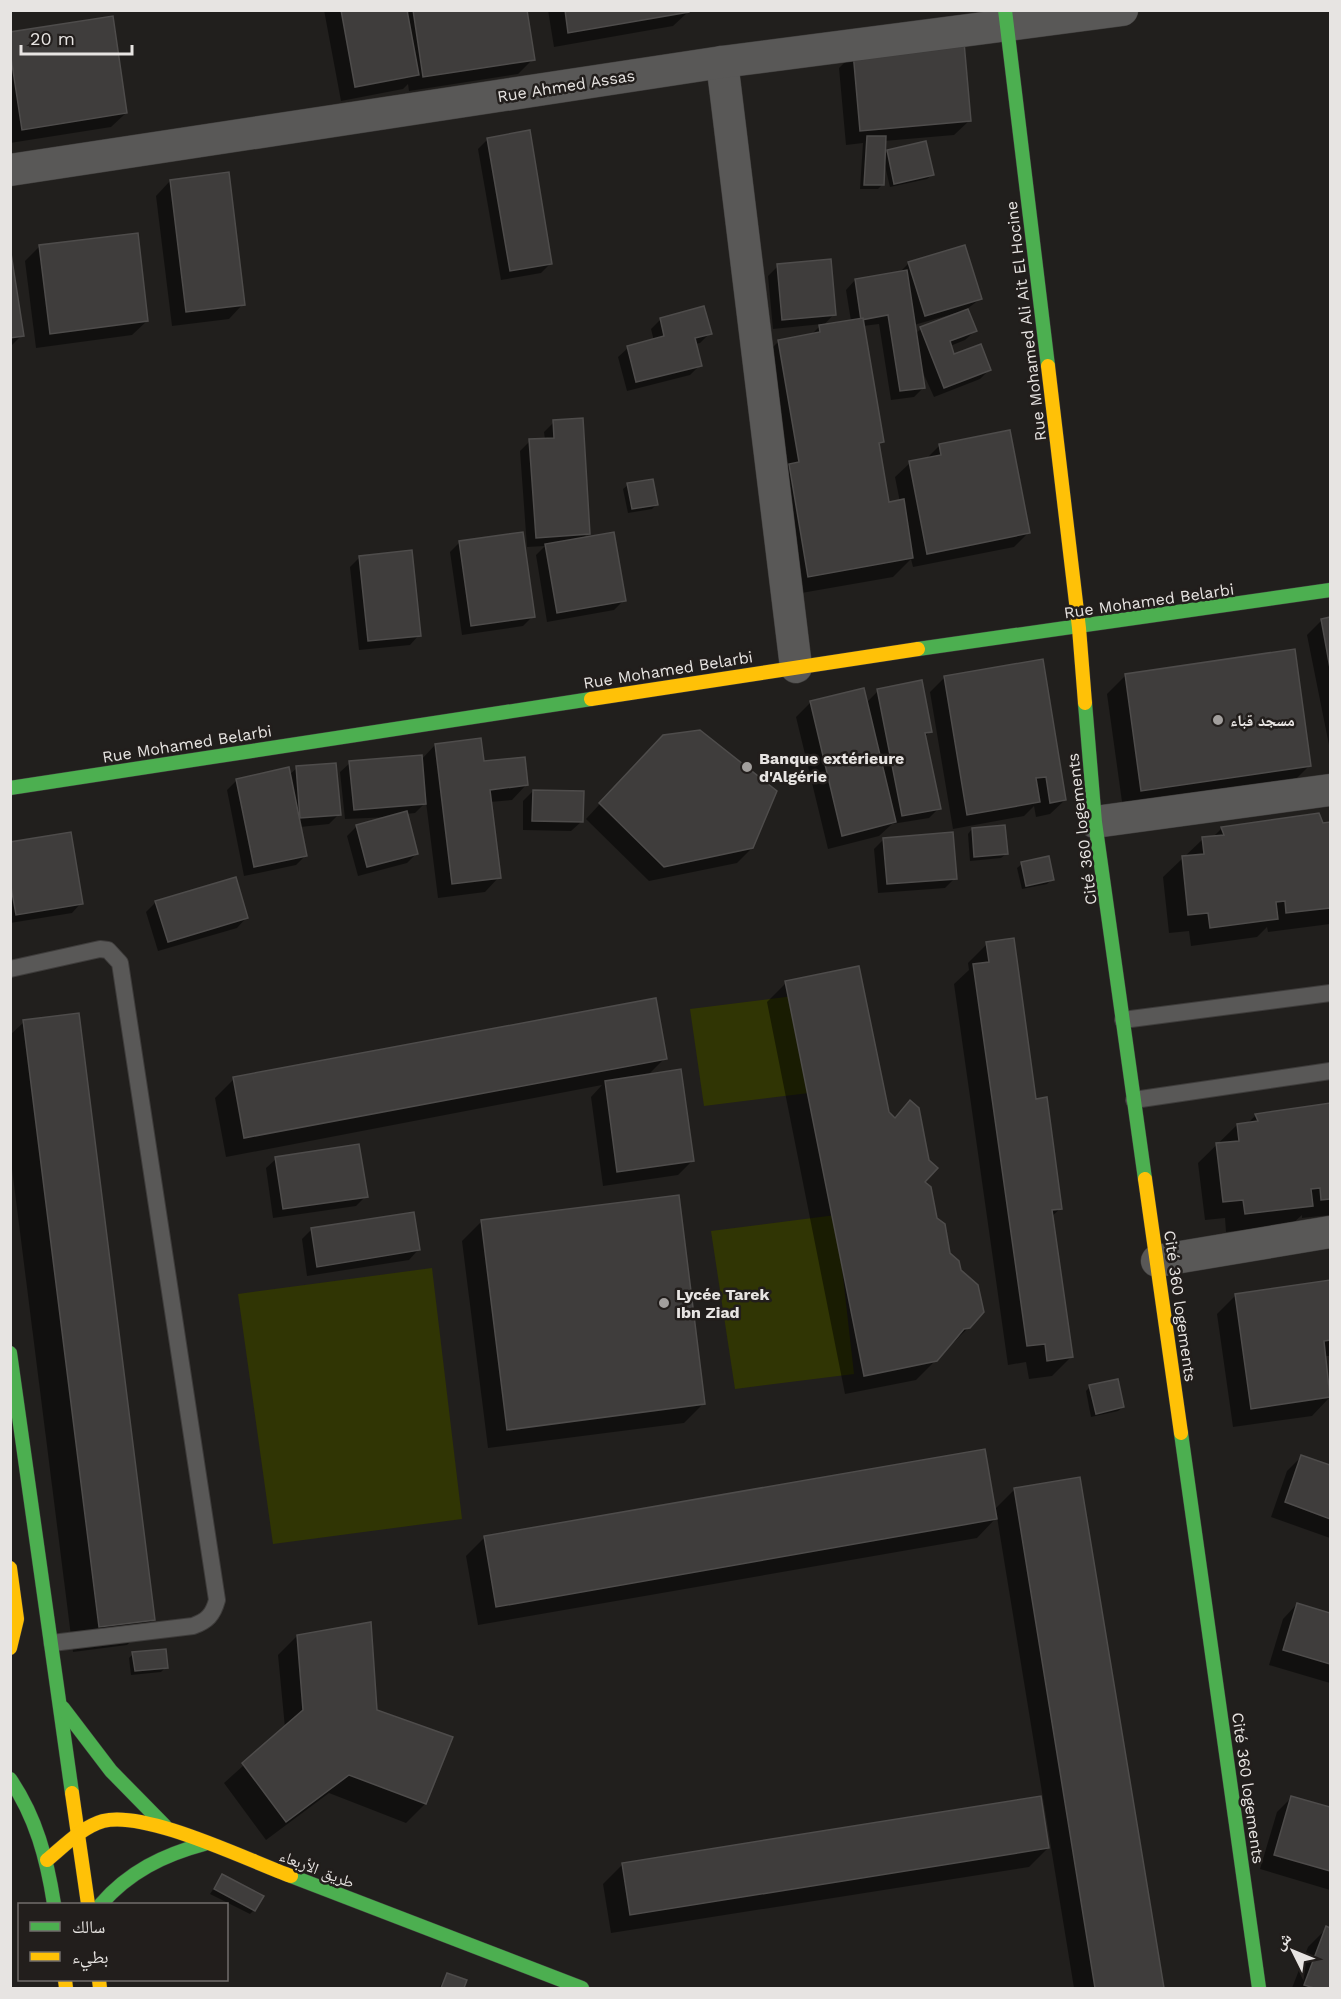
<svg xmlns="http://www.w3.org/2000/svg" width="1341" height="1999" font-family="'Work Sans','Noto Naskh Arabic',sans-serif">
<rect width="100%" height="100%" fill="#211f1d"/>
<g fill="#303504">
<polygon points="850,989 858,1087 704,1106 690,1009"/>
<polygon points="836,1215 854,1374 735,1389 711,1231"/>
<polygon points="432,1268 462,1519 273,1544 238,1294"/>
</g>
<g fill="#0007" fill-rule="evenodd">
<polygon points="324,10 406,10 406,15 411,10 526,10 533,59 518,74 409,91 408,84 403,89 341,101"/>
<polygon points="548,10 688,10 688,12 673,26 554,47"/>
<polygon points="10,33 126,113 111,127 10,143"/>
<polygon points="854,53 969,121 954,135 884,141 884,155 888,151 932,175 927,179 890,187 884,162 882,185 878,189 860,189 863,143 846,145 839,68"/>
<polygon points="488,139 551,263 541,273 501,280 478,149"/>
<polygon points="170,181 243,304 229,319 172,326 156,196"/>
<polygon points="40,246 147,321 132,335 36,348 25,261"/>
<polygon points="10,249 22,335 10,347"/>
<path d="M 909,263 L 980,299 L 967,309 L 975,331 L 965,340 L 950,346 L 953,356 L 989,370 L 980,379 L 934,397 L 920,366 L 924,387 L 914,397 L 891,400 L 879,324 L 863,326 L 882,441 L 878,445 L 888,504 L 900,502 L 895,477 L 910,463 L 925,460 L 940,445 L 1028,533 L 1014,547 L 913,567 L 911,559 L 893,577 L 790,595 L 760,360 L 779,341 L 810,336 L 822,324 L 773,329 L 768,276 L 778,266 L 834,314 L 823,326 L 851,321 L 846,290 L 855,280 L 899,273 ZM 956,313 L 957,315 L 921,329 L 915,334 L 914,325 Z"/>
<polygon points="661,319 710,333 700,343 695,344 700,365 690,375 627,391 618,357 628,348 654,341 651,329"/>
<polygon points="554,422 588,533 583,538 624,600 614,610 547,622 536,555 545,546 527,547 520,451 530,441 545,440 544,432"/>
<polygon points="628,485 657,504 652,509 628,513 623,489"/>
<polygon points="460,542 533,616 523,626 462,635 450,552"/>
<polygon points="360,557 419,635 410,645 359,650 350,567"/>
<polygon points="1330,619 1330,744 1329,745 1307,635 1322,620"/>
<polygon points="1042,661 1065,800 1050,814 1036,817 1034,806 1024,816 953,829 930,692 945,677"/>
<polygon points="1126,675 1310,765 1291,784 1123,809 1107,694"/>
<polygon points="862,690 866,703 878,691 930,731 925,737 939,808 929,818 892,824 879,836 828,849 796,717 810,703"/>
<polygon points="435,745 483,763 526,785 512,800 490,802 499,877 485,892 438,898 426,802 415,813 406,814 417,853 407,863 358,876 347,836 357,826 392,817 345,819 340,772 350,763 421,760"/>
<polygon points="648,752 752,848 737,863 649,881 586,819"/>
<polygon points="297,768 339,814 329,824 300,827 306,855 296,865 244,876 227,790 237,780 289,775"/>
<polygon points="533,791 581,822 571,831 523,830 523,801"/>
<polygon points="1318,815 1322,825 1330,823 1330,924 1268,932 1267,927 1257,937 1191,946 1189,931 1169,933 1163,877 1203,839 1212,838 1221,829"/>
<polygon points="972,829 1006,854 1001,858 970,861 968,834"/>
<polygon points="884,839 955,878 945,888 878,893 874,849"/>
<polygon points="10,844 81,903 72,913 10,923"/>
<polygon points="1022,864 1052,879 1047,884 1022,889 1017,868"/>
<polygon points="156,902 246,918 237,928 158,951 146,912"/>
<polygon points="987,944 1035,1100 1061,1208 1051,1217 1071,1357 1052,1376 1029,1379 1026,1362 1008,1365 954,984 969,970 968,963"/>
<polygon points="786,983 887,1113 894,1118 910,1102 923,1182 949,1254 969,1327 916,1380 845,1394 767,1002"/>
<polygon points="24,1022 154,1619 127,1645 73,1652 10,1153 10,1035"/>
<polygon points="665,1058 647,1076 693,1160 678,1175 603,1186 591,1097 602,1085 226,1157 215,1098 234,1079"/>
<polygon points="1330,1105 1330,1215 1302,1218 1302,1215 1292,1224 1226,1232 1225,1218 1205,1220 1198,1163 1237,1125 1247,1124 1256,1115"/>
<polygon points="276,1159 366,1196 356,1206 273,1218 266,1168"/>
<polygon points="481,1222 703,1404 684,1423 488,1448 462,1241"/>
<polygon points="311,1230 418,1250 409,1260 307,1276 302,1239"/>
<polygon points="1330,1282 1330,1356 1325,1356 1330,1397 1312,1416 1233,1427 1217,1314 1236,1295"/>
<polygon points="1090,1387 1123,1407 1118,1411 1091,1417 1086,1391"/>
<polygon points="1302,1456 1330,1467 1330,1538 1271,1517 1287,1471"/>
<polygon points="1079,1479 1162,1988 1074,1988 997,1517 977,1538 478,1625 466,1556 485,1537 994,1510 1015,1489"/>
<polygon points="1297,1604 1330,1614 1330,1683 1269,1665 1283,1619"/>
<polygon points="297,1636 376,1711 451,1737 425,1804 406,1823 329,1793 266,1840 224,1783 285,1728 278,1655"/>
<polygon points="133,1654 166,1667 161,1672 131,1675 129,1658"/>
<polygon points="1292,1797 1330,1809 1330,1890 1260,1869 1277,1812"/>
<polygon points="1048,1848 1029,1867 611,1933 603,1884 622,1865"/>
<polygon points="222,1876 254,1910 250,1914 210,1894"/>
<polygon points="1327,1928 1330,1930 1330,1988 1292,1988 1308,1947"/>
<polygon points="447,1974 465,1981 463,1988 439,1988"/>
</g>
<g fill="#3f3d3c" stroke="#4e4c4b" stroke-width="1.5">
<polygon points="341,10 407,10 419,75 355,87"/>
<polygon points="413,10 527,10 535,60 423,77"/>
<polygon points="565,10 689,10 689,12 568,33"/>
<polygon points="113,16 127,113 22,130 10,51 10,32"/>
<polygon points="964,42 971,121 860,131 853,52"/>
<polygon points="530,130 552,264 510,271 487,138"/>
<polygon points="867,136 886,136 884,185 864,185"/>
<polygon points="926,141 934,175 894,184 887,150"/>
<polygon points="229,172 245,305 186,312 170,180"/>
<polygon points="138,233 148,321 50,334 39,245"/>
<polygon points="965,245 982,299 925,316 908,262"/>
<polygon points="10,247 24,336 10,338"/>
<polygon points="831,259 836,315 782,320 777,264"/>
<polygon points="907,270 925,388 900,391 888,315 861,320 855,279"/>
<polygon points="704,306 712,334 695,338 702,366 636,382 627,346 664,336 660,318"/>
<polygon points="968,309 977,331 950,341 954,354 981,344 991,370 944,388 920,327"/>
<polygon points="863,318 884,442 879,443 889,502 904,499 913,558 808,577 789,464 799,462 778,340 820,332 819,325"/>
<polygon points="583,418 590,534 536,538 529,439 554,438 553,420"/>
<polygon points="1010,430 1030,533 927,554 909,461 941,455 939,444"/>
<polygon points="653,479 658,505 632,509 627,483"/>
<polygon points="523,532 535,617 471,626 459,541"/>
<polygon points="614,532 626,601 557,613 545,544"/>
<polygon points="412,550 421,636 368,641 359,556"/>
<polygon points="1330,617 1330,668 1321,619"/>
<polygon points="1295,649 1311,766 1141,791 1125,674"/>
<polygon points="1043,659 1066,800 1050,803 1046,777 1036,778 1040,802 967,815 944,676"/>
<polygon points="922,680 932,732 925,733 941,809 902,816 877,689"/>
<polygon points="864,688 896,822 842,836 810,701"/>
<polygon points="700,730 777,791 753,848 664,867 599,803 663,735"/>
<polygon points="481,738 484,761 525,757 528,785 490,790 501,878 452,884 435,744"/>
<polygon points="422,755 426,804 354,810 349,761"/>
<polygon points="336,763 341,815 300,818 296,766"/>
<polygon points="289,767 307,856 254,867 236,779"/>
<polygon points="533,790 584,791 583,822 532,821"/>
<polygon points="407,811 418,854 367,867 356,825"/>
<polygon points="1319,813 1323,823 1330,822 1330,908 1286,913 1285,901 1276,902 1278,919 1210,928 1208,913 1188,915 1182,856 1204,854 1202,837 1224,835 1221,827"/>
<polygon points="1005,825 1008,854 974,857 972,828"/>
<polygon points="71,832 83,904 16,915 10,881 10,842"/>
<polygon points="953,832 957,879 887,884 883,838"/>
<polygon points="1049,856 1054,880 1026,886 1021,862"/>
<polygon points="236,877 248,918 168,942 155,901"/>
<polygon points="1014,938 1036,1099 1047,1097 1062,1209 1052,1210 1073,1357 1047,1361 1045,1344 1027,1346 973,964 989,962 986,942"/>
<polygon points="859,966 889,1112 895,1118 910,1100 919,1108 929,1160 938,1168 925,1182 931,1187 937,1218 945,1224 950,1253 959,1261 961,1270 978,1285 984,1312 970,1328 964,1329 937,1361 864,1376 785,981"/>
<polygon points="656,998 667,1059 244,1138 233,1077"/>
<polygon points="79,1013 155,1620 99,1627 23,1020"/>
<polygon points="681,1069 694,1161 617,1172 605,1081"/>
<polygon points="1330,1103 1330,1199 1321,1200 1320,1188 1311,1189 1313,1206 1245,1214 1243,1200 1223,1202 1216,1143 1239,1141 1237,1124 1258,1121 1255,1114"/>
<polygon points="359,1144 368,1197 283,1209 275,1157"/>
<polygon points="679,1195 705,1404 507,1430 481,1220"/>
<polygon points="414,1212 420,1250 317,1267 311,1228"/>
<polygon points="1330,1280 1330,1340 1324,1341 1330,1397 1251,1409 1235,1294"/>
<polygon points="1118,1379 1124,1407 1096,1414 1089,1385"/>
<polygon points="985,1449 997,1519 496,1607 484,1536"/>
<polygon points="1301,1455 1330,1465 1330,1519 1285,1502"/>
<polygon points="1080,1477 1164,1988 1095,1988 1014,1488"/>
<polygon points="1297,1603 1330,1613 1330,1664 1283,1650"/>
<polygon points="371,1622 377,1710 453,1737 426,1804 349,1775 286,1822 242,1763 303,1710 297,1635"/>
<polygon points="166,1649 168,1668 135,1671 132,1652"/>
<polygon points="1041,1796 1049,1848 630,1915 622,1863"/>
<polygon points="1291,1796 1330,1807 1330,1871 1274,1855"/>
<polygon points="222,1874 264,1896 255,1911 214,1889"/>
<polygon points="1326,1926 1330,1928 1330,1988 1314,1988 1304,1985"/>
<polygon points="447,1973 467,1980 464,1988 441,1988"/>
</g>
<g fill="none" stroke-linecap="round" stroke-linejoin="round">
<g stroke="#3e3c3b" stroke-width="18">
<g id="lane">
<path d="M 10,969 L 100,949 L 108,950 L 120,963 L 217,1600 C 213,1615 207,1621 193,1626 L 52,1643"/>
<polyline points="1123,1020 1330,993"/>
<polyline points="1134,1100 1330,1071"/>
</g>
</g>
<g stroke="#3e3c3b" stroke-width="33">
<g id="street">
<polyline points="722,62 796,667"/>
<polyline points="10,170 722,62 1122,10"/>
<polyline points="1095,822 1330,790"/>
<polyline points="1157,1261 1330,1232"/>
</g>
</g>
<g stroke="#3e3c3b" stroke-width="15">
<g id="fast">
<polyline points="1005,10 1048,366"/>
<polyline points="918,649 1330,590"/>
<polyline points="1085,703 1095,822 1145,1179"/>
<polyline points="10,788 591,699"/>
<polyline points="10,1353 72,1793"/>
<polyline points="1181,1433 1259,1988"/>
<polyline points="63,1708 111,1771 165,1826"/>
<path d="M 10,1779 C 36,1817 47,1859 54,1904"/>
<polyline points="291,1876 582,1988"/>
<path d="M 101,1904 C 129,1872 163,1855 204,1844"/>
</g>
</g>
<g stroke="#3e3c3b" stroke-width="15">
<g id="slow">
<polyline points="1048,366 1079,628 1085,703"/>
<polyline points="591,699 918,649"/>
<polyline points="1145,1179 1181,1433"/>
<polyline points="10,1568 17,1619 10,1648"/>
<polyline points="72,1793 88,1904"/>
<path d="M 47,1860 C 64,1846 82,1827 103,1821 C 146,1810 247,1860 291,1876"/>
<polyline points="65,1980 66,1988"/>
<polyline points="99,1980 100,1988"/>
</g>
</g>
<use href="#lane" stroke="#595857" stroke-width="16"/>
<use href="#street" stroke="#595857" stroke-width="32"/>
<use href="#fast" stroke="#4caf50" stroke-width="14"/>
<use href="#slow" stroke="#ffc107" stroke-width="14"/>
</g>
<g fill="#a29f9d" stroke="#221e1c" stroke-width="2">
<circle cx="1218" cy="720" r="6"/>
<circle cx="747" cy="767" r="6"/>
<circle cx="664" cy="1303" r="6"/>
</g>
<g text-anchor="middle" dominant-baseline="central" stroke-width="5" stroke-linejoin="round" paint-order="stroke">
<g font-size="16" fill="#e7e4e2" stroke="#221e1c">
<text transform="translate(566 86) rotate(-9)">Rue Ahmed Assas</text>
<text transform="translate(1026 321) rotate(-97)">Rue Mohamed Ali Ait El Hocine</text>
<text transform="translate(1149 601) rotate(-8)">Rue Mohamed Belarbi</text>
<text transform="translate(668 670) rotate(-9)">Rue Mohamed Belarbi</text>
<text transform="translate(187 744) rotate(-9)">Rue Mohamed Belarbi</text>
<text transform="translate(1082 829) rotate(-97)">Cité 360 logements</text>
<text transform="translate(1180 1306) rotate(82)">Cité 360 logements</text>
<text transform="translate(1248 1788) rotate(82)">Cité 360 logements</text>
<text transform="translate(317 1869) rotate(21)">طريق الأربعاء</text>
</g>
<g font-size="16" font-weight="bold" fill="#e7e4e2" stroke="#221e1c" text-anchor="start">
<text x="1230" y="720">مسجد قباء</text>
<text x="759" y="758">Banque extérieure<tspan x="759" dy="18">d'Algérie</tspan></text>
<text x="676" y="1294">Lycée Tarek<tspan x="676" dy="18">Ibn Ziad</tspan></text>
</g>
</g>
<rect width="1341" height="1999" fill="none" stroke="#e7e4e2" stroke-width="24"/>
<rect x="18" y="1903" width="210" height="78" fill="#221e1c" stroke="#716d6b" stroke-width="1.5"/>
<rect x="30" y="1922" width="30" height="9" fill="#4caf50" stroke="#716d6b" stroke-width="1.5"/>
<text x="72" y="1933" font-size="18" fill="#e7e4e2">سالك</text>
<rect x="30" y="1952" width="30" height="9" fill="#ffc107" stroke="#716d6b" stroke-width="1.5"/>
<text x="72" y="1963" font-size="18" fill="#e7e4e2">بطيء</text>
<g transform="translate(1293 1951) rotate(313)" stroke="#221e1c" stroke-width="4.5" paint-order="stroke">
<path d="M0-4.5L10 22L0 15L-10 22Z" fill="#e7e4e2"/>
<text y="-9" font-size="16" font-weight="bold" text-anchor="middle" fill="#e7e4e2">ش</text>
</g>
<path d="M21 45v9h111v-9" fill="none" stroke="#e7e4e2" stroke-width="3"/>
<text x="30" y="45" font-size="18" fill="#e7e4e2" stroke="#221e1c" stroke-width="4.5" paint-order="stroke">20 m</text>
</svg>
